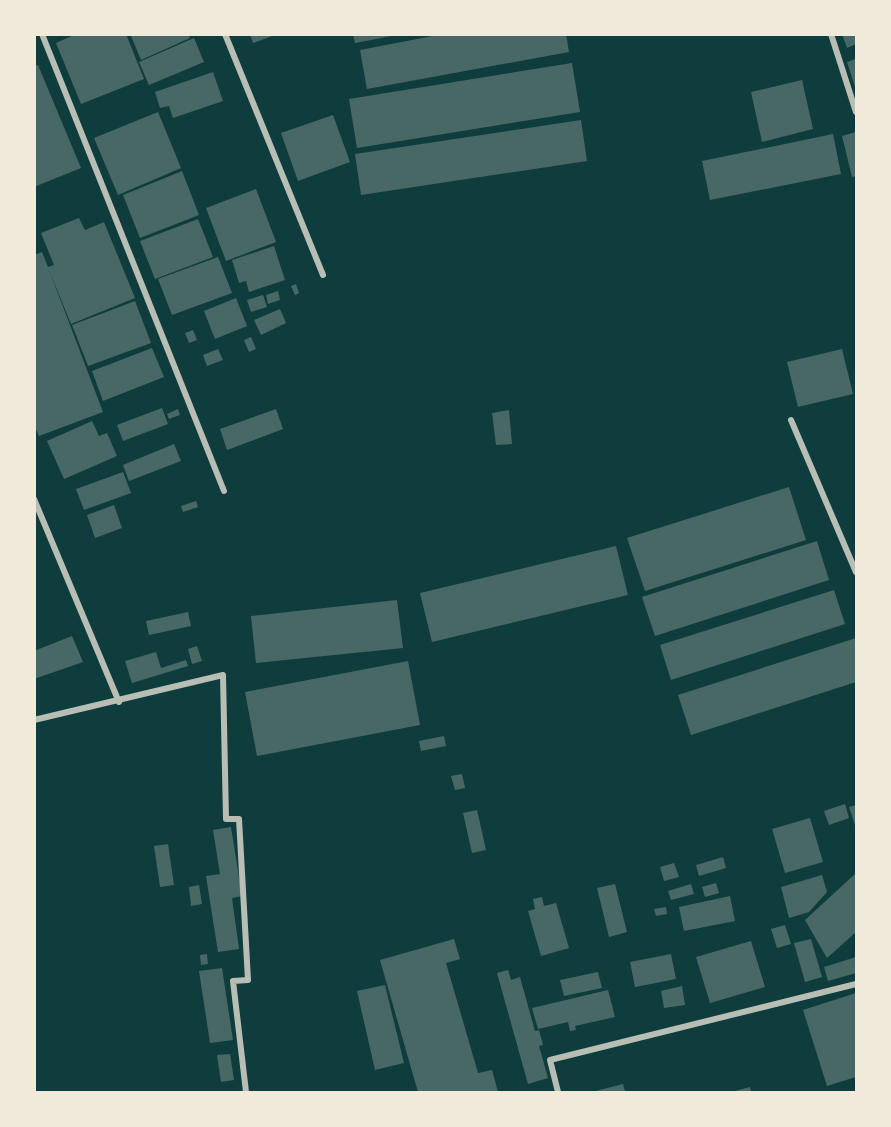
<svg xmlns="http://www.w3.org/2000/svg" width="891" height="1127" font-family="'Roboto Serif',serif">
<rect width="100%" height="100%" fill="#0f3d3e"/>
<g fill="#486865">
<polygon points="76,34 126,34 144,79 81,104 56,43"/>
<polygon points="134,34 188,34 190,38 141,60 131,36"/>
<polygon points="250,34 275,34 275,35 253,43"/>
<polygon points="353,34 392,34 392,36 355,43"/>
<polygon points="443,34 566,34 569,52 367,89 360,50"/>
<polygon points="842,34 856,34 856,44 847,48"/>
<polygon points="194,38 204,62 149,85 139,62"/>
<polygon points="856,59 856,90 847,62"/>
<polygon points="572,63 580,112 357,148 349,99"/>
<polygon points="38,65 81,168 34,187 34,66"/>
<polygon points="213,72 223,101 173,118 169,106 160,108 155,92"/>
<polygon points="802,80 813,129 762,142 751,92"/>
<polygon points="158,112 181,168 118,195 94,138"/>
<polygon points="333,115 350,162 298,181 281,133"/>
<polygon points="581,120 587,161 361,195 355,154"/>
<polygon points="856,132 856,176 852,177 842,136"/>
<polygon points="833,134 841,174 710,200 702,161"/>
<polygon points="182,171 199,215 140,238 123,195"/>
<polygon points="256,189 276,242 226,261 206,208"/>
<polygon points="79,218 85,230 104,222 135,298 71,324 49,270 70,325 65,326 70,325 103,412 39,436 34,425 34,255 42,252 48,267 54,265 41,233"/>
<polygon points="198,219 213,257 155,279 140,241"/>
<polygon points="274,246 285,280 249,292 246,281 239,283 232,260"/>
<polygon points="218,257 232,293 172,315 158,279"/>
<polygon points="296,284 299,293 295,295 291,286"/>
<polygon points="278,291 280,300 268,304 266,295"/>
<polygon points="263,295 267,307 251,312 247,300"/>
<polygon points="236,298 247,326 215,339 204,311"/>
<polygon points="135,301 151,343 88,366 72,325"/>
<polygon points="280,309 286,323 261,335 254,320"/>
<polygon points="193,330 197,340 189,343 185,333"/>
<polygon points="251,337 256,349 249,352 244,340"/>
<polygon points="152,348 164,377 103,401 92,371"/>
<polygon points="218,349 223,360 207,366 203,355"/>
<polygon points="842,349 853,394 798,407 787,362"/>
<polygon points="162,408 168,424 123,441 117,425"/>
<polygon points="178,409 180,415 169,419 167,414"/>
<polygon points="276,409 283,429 227,450 220,429"/>
<polygon points="509,410 512,444 496,445 492,413"/>
<polygon points="92,421 99,436 107,433 117,456 64,479 47,441"/>
<polygon points="174,444 181,461 129,481 123,465"/>
<polygon points="123,472 131,493 84,510 76,489"/>
<polygon points="789,487 806,540 645,591 627,538"/>
<polygon points="196,501 198,507 183,512 181,506"/>
<polygon points="114,505 122,528 95,538 87,515"/>
<polygon points="817,541 829,580 655,636 642,597"/>
<polygon points="616,546 628,595 432,642 420,593"/>
<polygon points="834,590 845,624 671,680 660,645"/>
<polygon points="397,600 403,648 256,663 251,616"/>
<polygon points="188,612 191,626 149,635 146,621"/>
<polygon points="72,636 83,662 34,679 34,651"/>
<polygon points="856,638 856,682 691,735 678,695"/>
<polygon points="197,646 202,661 192,664 188,649"/>
<polygon points="156,652 161,668 186,660 188,666 132,683 125,661"/>
<polygon points="408,661 420,725 257,756 245,692"/>
<polygon points="444,736 446,746 421,751 419,741"/>
<polygon points="462,774 465,788 455,790 451,776"/>
<polygon points="845,804 849,818 829,825 824,811"/>
<polygon points="856,805 856,828 849,807"/>
<polygon points="477,810 486,850 472,853 463,813"/>
<polygon points="810,818 823,862 785,873 772,829"/>
<polygon points="231,827 242,896 232,898 239,949 218,952 206,876 220,874 213,830"/>
<polygon points="168,844 174,885 160,887 154,846"/>
<polygon points="723,857 726,868 699,876 696,865"/>
<polygon points="674,863 679,877 664,881 660,867"/>
<polygon points="856,873 856,932 827,958 805,920"/>
<polygon points="822,875 827,892 809,912 789,918 781,887"/>
<polygon points="716,883 719,893 705,897 702,887"/>
<polygon points="615,884 627,932 609,937 597,888"/>
<polygon points="691,884 694,894 671,900 668,891"/>
<polygon points="199,885 202,904 191,906 189,887"/>
<polygon points="730,896 735,921 684,931 679,907"/>
<polygon points="542,897 544,906 556,903 569,948 541,956 528,911 535,909 533,899"/>
<polygon points="666,907 667,914 656,916 654,909"/>
<polygon points="785,925 791,944 777,948 771,929"/>
<polygon points="454,939 460,959 446,963 478,1073 492,1070 498,1092 418,1092 380,960"/>
<polygon points="811,939 822,977 805,982 794,943"/>
<polygon points="751,941 765,987 710,1003 696,957"/>
<polygon points="207,954 208,964 201,965 200,955"/>
<polygon points="671,954 676,979 635,987 630,962"/>
<polygon points="856,957 856,973 828,981 824,967"/>
<polygon points="222,968 233,1040 210,1043 199,971"/>
<polygon points="508,970 511,980 520,977 535,1031 539,1030 543,1045 539,1046 548,1078 528,1084 497,973"/>
<polygon points="598,972 602,988 564,996 560,980"/>
<polygon points="385,985 404,1063 375,1070 357,991"/>
<polygon points="682,986 685,1005 664,1008 661,991"/>
<polygon points="608,990 615,1017 575,1026 576,1030 570,1031 568,1022 538,1029 532,1008"/>
<polygon points="856,993 856,1077 827,1086 803,1010"/>
<polygon points="230,1054 234,1080 221,1082 217,1055"/>
<polygon points="623,1084 625,1092 592,1092"/>
<polygon points="750,1087 751,1092 731,1092"/>
</g>
<g fill="none" stroke-linecap="round" stroke-linejoin="round">
<g stroke="#b8beb3" stroke-width="6">
<polyline points="42,34 224,491"/>
<polyline points="225,34 323,275"/>
<polyline points="831,34 856,112"/>
<polyline points="791,420 856,572"/>
<polyline points="34,499 119,702"/>
<polyline points="34,720 223,675 226,819 239,819 248,980 233,981 246,1092"/>
<polyline points="558,1092 550,1060 856,984"/>
</g>
</g>
<rect width="891" height="1127" fill="none" stroke="#f1e9da" stroke-width="72"/>
</svg>
